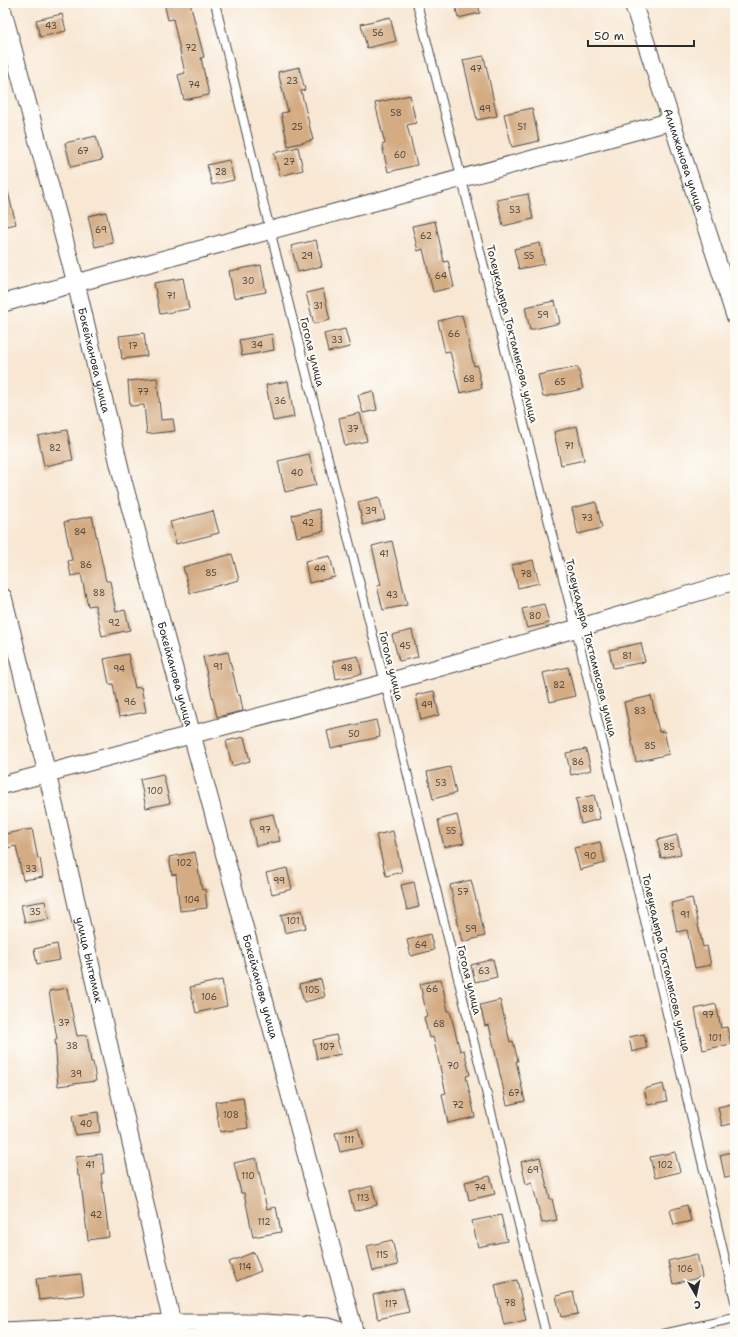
<svg xmlns="http://www.w3.org/2000/svg" width="738" height="1337" font-family="'Shantell Sans',sans-serif">
<rect width="100%" height="100%" fill="#fdfcf7"/>
<filter id="ink" filterUnits="userSpaceOnUse"><feTurbulence type="fractalNoise" baseFrequency=".025" numOctaves="2"/><feDisplacementMap in="SourceGraphic" scale="8" xChannelSelector="R" yChannelSelector="G"/><feConvolveMatrix kernelMatrix="1 2 1 2 8 2 1 2 1" color-interpolation-filters="sRGB"/></filter>
<filter id="wash" filterUnits="userSpaceOnUse"><feTurbulence type="fractalNoise" baseFrequency=".012" numOctaves="4" result="noise"/><feDisplacementMap in="SourceGraphic" scale="16" xChannelSelector="R" yChannelSelector="G"/><feGaussianBlur stdDeviation="0.9" result="paint"/><feColorMatrix in="noise" values="0 0 0 0 0 0 0 0 0 0 0 0 0 0 0 0 0 1.4 0 .05"/><feComposite in="paint" operator="in"/></filter>
<g filter="url(#wash)">
<rect width="100%" height="100%" fill="#f8e7d3"/>
<g id="blocks">
<g fill="#d4ac83">
<polygon points="164,3 190,3 204,57 201,58 209,95 184,100 178,75 185,73 173,19 168,20"/>
<polygon points="455,3 478,3 480,13 458,18"/>
<polygon points="62,14 66,31 40,37 36,20"/>
<polygon points="390,17 396,41 367,48 361,24"/>
<polygon points="484,56 497,116 477,120 463,60"/>
<polygon points="299,67 305,90 301,91 313,140 288,146 281,113 288,112 278,72"/>
<polygon points="410,95 416,123 407,125 417,165 388,172 382,145 385,144 375,103"/>
<polygon points="532,108 539,141 512,147 504,114"/>
<polygon points="96,136 102,160 71,167 65,143"/>
<polygon points="298,147 303,170 280,176 274,153"/>
<polygon points="229,160 234,180 212,185 207,165"/>
<polygon points="7,188 16,224 3,227 3,189"/>
<polygon points="528,194 533,219 503,226 497,200"/>
<polygon points="106,212 113,243 95,247 88,216"/>
<polygon points="435,221 444,262 448,261 454,287 433,292 423,249 418,251 412,226"/>
<polygon points="316,240 322,266 298,272 291,246"/>
<polygon points="540,243 544,264 519,269 514,249"/>
<polygon points="261,265 266,292 234,298 229,271"/>
<polygon points="183,278 189,309 160,314 154,283"/>
<polygon points="323,289 330,320 314,324 306,293"/>
<polygon points="555,301 560,323 530,330 525,307"/>
<polygon points="462,315 474,366 477,365 482,388 460,393 450,351 445,352 438,321"/>
<polygon points="345,329 350,347 328,352 324,334"/>
<polygon points="144,333 147,356 122,359 119,336"/>
<polygon points="272,334 274,350 242,356 239,340"/>
<polygon points="578,367 583,389 543,397 538,375"/>
<polygon points="157,378 161,420 173,419 175,431 147,434 144,405 130,406 128,381"/>
<polygon points="288,381 294,417 273,421 266,385"/>
<polygon points="373,391 377,410 363,413 358,395"/>
<polygon points="360,413 367,441 345,446 339,418"/>
<polygon points="577,426 584,460 561,465 554,432"/>
<polygon points="67,430 73,460 44,466 38,436"/>
<polygon points="309,454 316,485 285,492 278,461"/>
<polygon points="379,497 385,519 363,525 358,502"/>
<polygon points="596,502 602,528 578,534 572,508"/>
<polygon points="319,509 324,531 297,537 292,515"/>
<polygon points="213,511 219,533 176,544 170,522"/>
<polygon points="92,516 106,581 110,581 116,612 125,610 130,630 102,636 95,605 88,606 81,574 71,576 68,561 72,560 64,522"/>
<polygon points="392,541 407,605 383,610 377,586 381,585 372,546"/>
<polygon points="232,554 239,580 190,593 183,567"/>
<polygon points="330,556 335,577 309,583 305,561"/>
<polygon points="533,560 539,583 518,588 512,565"/>
<polygon points="544,604 549,623 527,628 522,609"/>
<polygon points="412,630 418,657 399,661 392,635"/>
<polygon points="641,643 645,662 613,668 609,650"/>
<polygon points="228,652 238,695 240,695 243,711 217,717 203,657"/>
<polygon points="128,654 135,688 141,687 146,712 119,717 113,684 109,684 104,659"/>
<polygon points="358,656 362,674 336,679 333,661"/>
<polygon points="568,667 575,696 550,702 543,673"/>
<polygon points="434,691 439,715 421,720 416,695"/>
<polygon points="651,696 659,732 664,731 669,754 636,762 624,702"/>
<polygon points="376,720 380,737 331,748 327,731"/>
<polygon points="244,737 250,761 232,766 226,741"/>
<polygon points="586,749 591,770 571,775 566,753"/>
<polygon points="450,767 456,793 433,799 427,772"/>
<polygon points="163,774 170,803 146,808 140,779"/>
<polygon points="594,795 600,819 581,824 576,799"/>
<polygon points="273,814 280,841 256,846 250,819"/>
<polygon points="457,815 464,843 444,847 438,820"/>
<polygon points="32,829 38,859 40,858 43,877 23,880 16,846 7,848 4,834"/>
<polygon points="393,831 402,872 386,876 376,835"/>
<polygon points="677,835 681,854 661,858 657,840"/>
<polygon points="600,842 605,863 580,870 574,848"/>
<polygon points="195,852 202,890 205,889 207,908 180,911 176,874 172,875 169,857"/>
<polygon points="287,868 292,889 272,894 266,873"/>
<polygon points="471,880 485,936 462,942 450,885"/>
<polygon points="414,882 419,907 407,910 401,885"/>
<polygon points="692,898 703,947 707,946 711,965 695,968 687,930 677,932 671,903"/>
<polygon points="45,901 49,919 25,923 21,905"/>
<polygon points="302,910 306,928 285,933 281,915"/>
<polygon points="430,934 434,950 411,956 407,940"/>
<polygon points="57,944 60,960 37,964 34,949"/>
<polygon points="493,959 497,977 475,982 471,965"/>
<polygon points="321,979 325,997 304,1002 299,984"/>
<polygon points="441,979 448,1011 450,1011 460,1051 464,1050 470,1075 466,1076 475,1117 448,1123 442,1094 446,1093 433,1037 429,1038 424,1017 427,1016 420,984"/>
<polygon points="222,980 227,1006 196,1013 190,987"/>
<polygon points="67,988 77,1036 87,1035 91,1062 93,1062 96,1081 58,1086 56,1066 57,1066 55,1039 57,1039 49,991"/>
<polygon points="500,1000 510,1042 513,1041 518,1061 516,1061 525,1101 507,1105 489,1025 485,1026 480,1005"/>
<polygon points="716,1004 721,1028 727,1027 731,1044 703,1050 695,1009"/>
<polygon points="644,1034 647,1048 632,1052 629,1037"/>
<polygon points="336,1035 341,1054 317,1059 313,1040"/>
<polygon points="663,1084 667,1101 648,1105 644,1089"/>
<polygon points="243,1098 248,1128 220,1132 215,1102"/>
<polygon points="735,1103 735,1123 722,1126 718,1107"/>
<polygon points="98,1112 100,1132 75,1135 72,1116"/>
<polygon points="358,1128 363,1147 340,1152 335,1133"/>
<polygon points="735,1151 735,1176 725,1178 720,1155"/>
<polygon points="675,1152 680,1172 655,1178 650,1157"/>
<polygon points="102,1154 104,1173 101,1174 109,1237 88,1240 80,1176 78,1176 76,1157"/>
<polygon points="540,1157 550,1199 552,1199 557,1220 542,1223 532,1182 526,1184 521,1162"/>
<polygon points="256,1158 267,1209 276,1207 281,1232 253,1237 244,1193 241,1193 234,1163"/>
<polygon points="490,1176 495,1194 469,1200 465,1182"/>
<polygon points="372,1186 377,1205 354,1211 349,1192"/>
<polygon points="687,1205 691,1221 674,1225 670,1210"/>
<polygon points="501,1215 507,1241 478,1247 472,1221"/>
<polygon points="392,1240 398,1265 373,1271 367,1246"/>
<polygon points="254,1252 261,1271 237,1281 229,1262"/>
<polygon points="697,1254 702,1277 673,1284 668,1261"/>
<polygon points="81,1274 84,1295 39,1300 36,1279"/>
<polygon points="517,1280 526,1320 504,1325 495,1285"/>
<polygon points="403,1288 409,1312 378,1319 373,1295"/>
<polygon points="573,1292 578,1314 561,1317 556,1296"/>
</g>
</g>
</g>
<g filter="url(#ink)">
<use href="#blocks" fill-opacity="0" stroke="#4a4744" stroke-width="1"/>
<g fill="none" stroke-linecap="round" stroke-linejoin="round">
<g stroke="#4a4744" stroke-width="10">
<g id="service">
<polyline points="215,3 270,230 385,683 546,1334"/>
<polyline points="417,3 576,629 735,1301"/>
<polyline points="663,1334 735,1318"/>
</g>
</g>
<g stroke="#4a4744" stroke-width="19">
<g id="minor">
<path id="s1" d="M 633,3 L 735,316"/>
<path id="s2" d="M 3,12 L 76,283 L 123,481 L 355,1334"/>
<polyline points="3,303 672,121"/>
<path id="s3" d="M 3,597 L 47,773 L 172,1323"/>
<polyline points="3,785 385,683 585,626 735,581"/>
<polyline points="3,1331 172,1323 263,1323 329,1327 351,1334"/>
</g>
</g>
<use href="#service" stroke="#fff" stroke-width="8"/>
<use href="#minor" stroke="#fff" stroke-width="17"/>
</g>
</g>
<g text-anchor="middle" dominant-baseline="central" stroke-width="4" stroke-linejoin="round" paint-order="stroke">
<g font-size="9" fill="#554b41">
<text x="51" y="26">43</text>
<text x="378" y="33">56</text>
<text x="191" y="48">72</text>
<text x="476" y="69">47</text>
<text x="292" y="81">23</text>
<text x="194" y="85">74</text>
<text x="485" y="109">49</text>
<text x="396" y="113">58</text>
<text x="297" y="127">25</text>
<text x="522" y="127">51</text>
<text x="83" y="151">67</text>
<text x="400" y="155">60</text>
<text x="289" y="162">27</text>
<text x="221" y="172">28</text>
<text x="515" y="210">53</text>
<text x="101" y="230">69</text>
<text x="426" y="236">62</text>
<text x="307" y="256">29</text>
<text x="529" y="256">55</text>
<text x="441" y="276">64</text>
<text x="248" y="281">30</text>
<text x="171" y="296">71</text>
<text x="318" y="306">31</text>
<text x="543" y="315">59</text>
<text x="454" y="334">66</text>
<text x="337" y="340">33</text>
<text x="257" y="345">34</text>
<text x="133" y="346">17</text>
<text x="469" y="379">68</text>
<text x="560" y="382">65</text>
<text x="143" y="392">77</text>
<text x="280" y="401">36</text>
<text x="353" y="429">37</text>
<text x="569" y="446">71</text>
<text x="55" y="448">82</text>
<text x="297" y="473">40</text>
<text x="371" y="511">39</text>
<text x="587" y="518">73</text>
<text x="308" y="523">42</text>
<text x="80" y="532">84</text>
<text x="384" y="554">41</text>
<text x="86" y="565">86</text>
<text x="320" y="569">44</text>
<text x="211" y="573">85</text>
<text x="526" y="574">78</text>
<text x="99" y="593">88</text>
<text x="392" y="595">43</text>
<text x="535" y="616">80</text>
<text x="114" y="623">92</text>
<text x="405" y="646">45</text>
<text x="627" y="656">81</text>
<text x="218" y="667">91</text>
<text x="347" y="668">48</text>
<text x="119" y="669">94</text>
<text x="559" y="685">82</text>
<text x="130" y="702">96</text>
<text x="427" y="705">49</text>
<text x="640" y="711">83</text>
<text x="354" y="734">50</text>
<text x="650" y="746">85</text>
<text x="578" y="762">86</text>
<text x="441" y="783">53</text>
<text x="155" y="791">100</text>
<text x="588" y="809">88</text>
<text x="265" y="830">97</text>
<text x="451" y="831">55</text>
<text x="669" y="847">85</text>
<text x="590" y="856">90</text>
<text x="184" y="863">102</text>
<text x="31" y="869">33</text>
<text x="279" y="881">99</text>
<text x="463" y="892">57</text>
<text x="192" y="900">104</text>
<text x="35" y="912">35</text>
<text x="685" y="915">91</text>
<text x="293" y="921">101</text>
<text x="471" y="929">59</text>
<text x="421" y="945">64</text>
<text x="484" y="971">63</text>
<text x="432" y="989">66</text>
<text x="312" y="990">105</text>
<text x="209" y="997">106</text>
<text x="708" y="1015">97</text>
<text x="64" y="1023">37</text>
<text x="439" y="1024">68</text>
<text x="715" y="1038">101</text>
<text x="72" y="1046">38</text>
<text x="327" y="1047">107</text>
<text x="453" y="1066">70</text>
<text x="76" y="1074">39</text>
<text x="514" y="1093">67</text>
<text x="458" y="1105">72</text>
<text x="231" y="1115">108</text>
<text x="86" y="1124">40</text>
<text x="349" y="1140">111</text>
<text x="90" y="1165">41</text>
<text x="665" y="1165">102</text>
<text x="533" y="1170">69</text>
<text x="248" y="1176">110</text>
<text x="480" y="1188">74</text>
<text x="363" y="1198">113</text>
<text x="96" y="1215">42</text>
<text x="264" y="1222">112</text>
<text x="382" y="1255">115</text>
<text x="245" y="1267">114</text>
<text x="685" y="1269">106</text>
<text x="510" y="1303">78</text>
<text x="391" y="1304">117</text>
</g>
<g font-size="11" fill="#2b2b2b" stroke="#fdfcf7">
<text stroke="none"><textPath href="#s1" startOffset="165">Алимжанова улица</textPath></text>
<text transform="translate(512 334) rotate(76)">Толеукадыра Токтамысова улица</text>
<text transform="translate(312 352) rotate(76)">Гоголя улица</text>
<text stroke="none"><textPath href="#s2" startOffset="360">Бокейханова улица</textPath></text>
<text transform="translate(591 648) rotate(76)">Толеукадыра Токтамысова улица</text>
<text transform="translate(391 666) rotate(76)">Гоголя улица</text>
<text stroke="none"><textPath href="#s2" startOffset="684">Бокейханова улица</textPath></text>
<text stroke="none"><textPath href="#s3" startOffset="373">улица Ынтымак</textPath></text>
<text transform="translate(666 963) rotate(77)">Толеукадыра Токтамысова улица</text>
<text transform="translate(469 980) rotate(76)">Гоголя улица</text>
<text stroke="none"><textPath href="#s2" startOffset="1008">Бокейханова улица</textPath></text>
</g>
</g>
<rect width="738" height="1337" fill="none" stroke="#fdfcf7" stroke-width="16"/>
<g transform="translate(696 1295) rotate(171)" stroke="#fdfcf7" stroke-width="3" paint-order="stroke">
<path d="M0-3L7 15L0 10L-7 15Z" fill="#2b2b2b"/>
<text y="-6" font-size="11" font-weight="bold" text-anchor="middle" fill="#2b2b2b">С</text>
</g>
<path d="M588 40v6h106v-6" fill="none" stroke="#2b2b2b" stroke-width="2"/>
<text x="594" y="40" font-size="12" fill="#2b2b2b" stroke="#fdfcf7" stroke-width="3" paint-order="stroke">50 m</text>
</svg>
